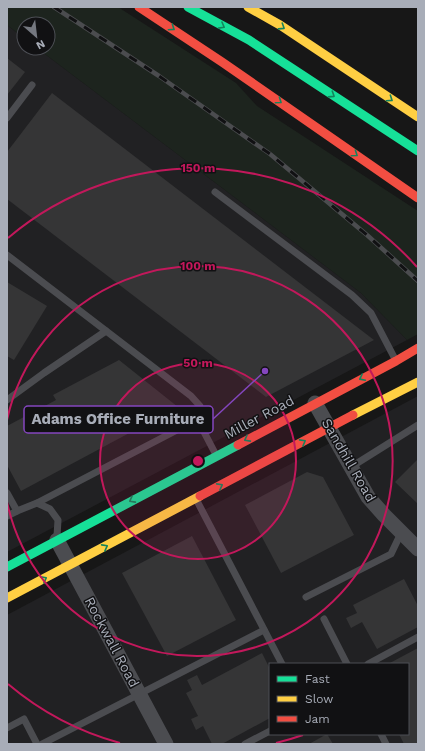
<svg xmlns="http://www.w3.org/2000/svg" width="425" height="751" font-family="'Work Sans',sans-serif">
<rect width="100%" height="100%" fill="#171717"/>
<g fill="#212123" fill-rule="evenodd">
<polygon points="7,25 24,38 24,48 37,48 361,293 407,340 7,552"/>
<path d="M 418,396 L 418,744 L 7,744 L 7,615 ZM 270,664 L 408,664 L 408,734 L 270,734 Z"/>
</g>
<polygon fill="#1d241e" points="7,7 118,7 236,83 257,106 418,211 418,334 407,340 361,293 37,48 48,48 48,24 24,24 24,38 7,25"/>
<g fill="#353536">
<polygon points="7,58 25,72 7,95"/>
<polygon points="52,93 374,340 266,397 7,199 7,152"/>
<polygon points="7,282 47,306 14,360 7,356"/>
<polygon points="119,360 178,407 21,491 7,465 7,426 56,400 53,395"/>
<polygon points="418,459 418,504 395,482"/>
<polygon points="307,472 323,477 354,535 281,573 245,505"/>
<polygon points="192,536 236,620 167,656 122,573"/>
<polygon points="404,579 418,606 418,627 377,649 362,622 351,628 346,618 357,613 353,605"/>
<polygon points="418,648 418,744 404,744 399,734 408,734 408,664 388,664"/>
<polygon points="262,653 270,669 270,718 222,744 212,744 203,726 196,730 191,719 198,716 186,693 192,690 187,680 197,675 202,685"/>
<polygon points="327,734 333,744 309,744"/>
</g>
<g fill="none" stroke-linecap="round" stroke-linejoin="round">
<g stroke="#4b4c50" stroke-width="7">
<polyline points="7,118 32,85"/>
<polyline points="215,192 352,295 371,313 395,359"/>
<polyline points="7,255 191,396 200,406 204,432 216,455"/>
<polyline points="7,400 44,373 106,331"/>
<polyline points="351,467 418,425"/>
<polyline points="7,493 17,511 37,503 50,509 58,520 57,536"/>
<polyline points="196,499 282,664"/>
<polyline points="37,503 202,417"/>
<polyline points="7,516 17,511"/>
<polyline points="306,597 391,554 401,533"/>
<polyline points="324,619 347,664"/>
<polyline points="368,664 418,637"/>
<polyline points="7,728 24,719 37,744"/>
<polyline points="381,734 386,744"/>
<polyline points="42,744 264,630"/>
<polyline points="245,744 270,731"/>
</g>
<g stroke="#4b4c50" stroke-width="15">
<polyline points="315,403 368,497 384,515 418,549"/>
<polyline points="57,540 166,744"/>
</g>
<g stroke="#16e098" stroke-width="9">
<polyline points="188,7 249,40 418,151"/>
<polyline points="7,567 238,445"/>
</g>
<g stroke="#ffcf43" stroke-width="9">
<polyline points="248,7 280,25 418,117"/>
<polyline points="353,415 418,382"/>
<polyline points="7,598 200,496"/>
</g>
<g stroke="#f24e42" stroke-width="9">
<polyline points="139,7 222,62 418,198"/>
<polyline points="238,445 396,361 418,348"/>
<polyline points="200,496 353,415"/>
</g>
<g stroke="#4b4c4f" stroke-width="4.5">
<polyline id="rail" points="54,7 159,76 270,154 367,235 418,281"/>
</g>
<use href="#rail" stroke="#111113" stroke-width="3" stroke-dasharray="9" stroke-linecap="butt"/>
</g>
<defs><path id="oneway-chevron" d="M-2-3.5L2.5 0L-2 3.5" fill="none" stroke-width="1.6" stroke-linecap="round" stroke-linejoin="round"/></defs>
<g stroke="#14835c">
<use href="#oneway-chevron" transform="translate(222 26) rotate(29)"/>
<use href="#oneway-chevron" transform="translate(282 27) rotate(33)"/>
<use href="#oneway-chevron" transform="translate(172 28) rotate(34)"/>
<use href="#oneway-chevron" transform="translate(332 95) rotate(33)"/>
<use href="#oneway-chevron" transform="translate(390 99) rotate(34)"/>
<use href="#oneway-chevron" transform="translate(279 101) rotate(35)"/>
<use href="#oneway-chevron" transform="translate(355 154) rotate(35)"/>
<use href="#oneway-chevron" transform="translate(362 378) rotate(153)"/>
<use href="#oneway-chevron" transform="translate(247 439) rotate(152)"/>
<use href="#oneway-chevron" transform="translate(303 442) rotate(-29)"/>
<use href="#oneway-chevron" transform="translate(220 486) rotate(-28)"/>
<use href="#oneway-chevron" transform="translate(132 500) rotate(152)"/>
<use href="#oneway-chevron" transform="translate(105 547) rotate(-28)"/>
<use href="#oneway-chevron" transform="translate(44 579) rotate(-28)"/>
</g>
<circle cx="198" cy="461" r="98" fill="#c2185b" fill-opacity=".12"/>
<g fill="none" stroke="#c2185b" stroke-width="2">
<circle cx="198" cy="461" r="98"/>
<path d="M7 420A195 195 0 1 1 7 502"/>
<path d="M303 735A293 293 0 0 1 276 743M120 743A293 293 0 0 1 8 684M8 238A293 293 0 0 1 417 267"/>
</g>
<g text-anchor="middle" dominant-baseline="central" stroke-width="3" stroke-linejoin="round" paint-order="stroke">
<g font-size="14" fill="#a8adb8" stroke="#111113">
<text transform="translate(259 417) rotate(-28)">Miller Road</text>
<text transform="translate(349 460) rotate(60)">Sandhill Road</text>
<text transform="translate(112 642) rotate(62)">Rockwall Road</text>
</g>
</g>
<circle cx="198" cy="461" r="6" fill="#c2185b" stroke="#111113" stroke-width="2"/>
<g font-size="12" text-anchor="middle" font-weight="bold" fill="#c2185b" stroke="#111113" stroke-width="3" stroke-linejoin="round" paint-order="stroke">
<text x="198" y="172">150 m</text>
<text x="198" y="270">100 m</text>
<text x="198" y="367">50 m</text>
</g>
<path fill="none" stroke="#8446be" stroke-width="1.5" d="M265 371L213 419"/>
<circle fill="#8446be" stroke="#111113" stroke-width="1.5" cx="265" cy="371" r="4"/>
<rect fill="#111113" stroke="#8446be" stroke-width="1.5" x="24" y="406" width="189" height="27" rx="4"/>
<g font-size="15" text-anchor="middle" font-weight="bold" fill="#a8adb8">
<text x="118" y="424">Adams Office Furniture</text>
</g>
<rect width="425" height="751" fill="none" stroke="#a8adb8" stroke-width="16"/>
<rect x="269" y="663" width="140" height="72" fill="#111113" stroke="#4d4f55"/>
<rect x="277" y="676" width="20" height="6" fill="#16e098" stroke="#4d4f55"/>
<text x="305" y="683" font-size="12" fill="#a8adb8">Fast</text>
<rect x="277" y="696" width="20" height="6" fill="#ffcf43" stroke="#4d4f55"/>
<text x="305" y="703" font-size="12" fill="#a8adb8">Slow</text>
<rect x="277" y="716" width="20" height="6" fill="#f24e42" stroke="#4d4f55"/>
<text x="305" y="723" font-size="12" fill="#a8adb8">Jam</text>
<g transform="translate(36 36) rotate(152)"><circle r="19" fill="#111113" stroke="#4d4f55"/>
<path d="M0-3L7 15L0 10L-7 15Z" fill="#757880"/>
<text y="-6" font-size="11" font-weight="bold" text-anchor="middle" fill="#a8adb8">N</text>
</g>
</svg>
